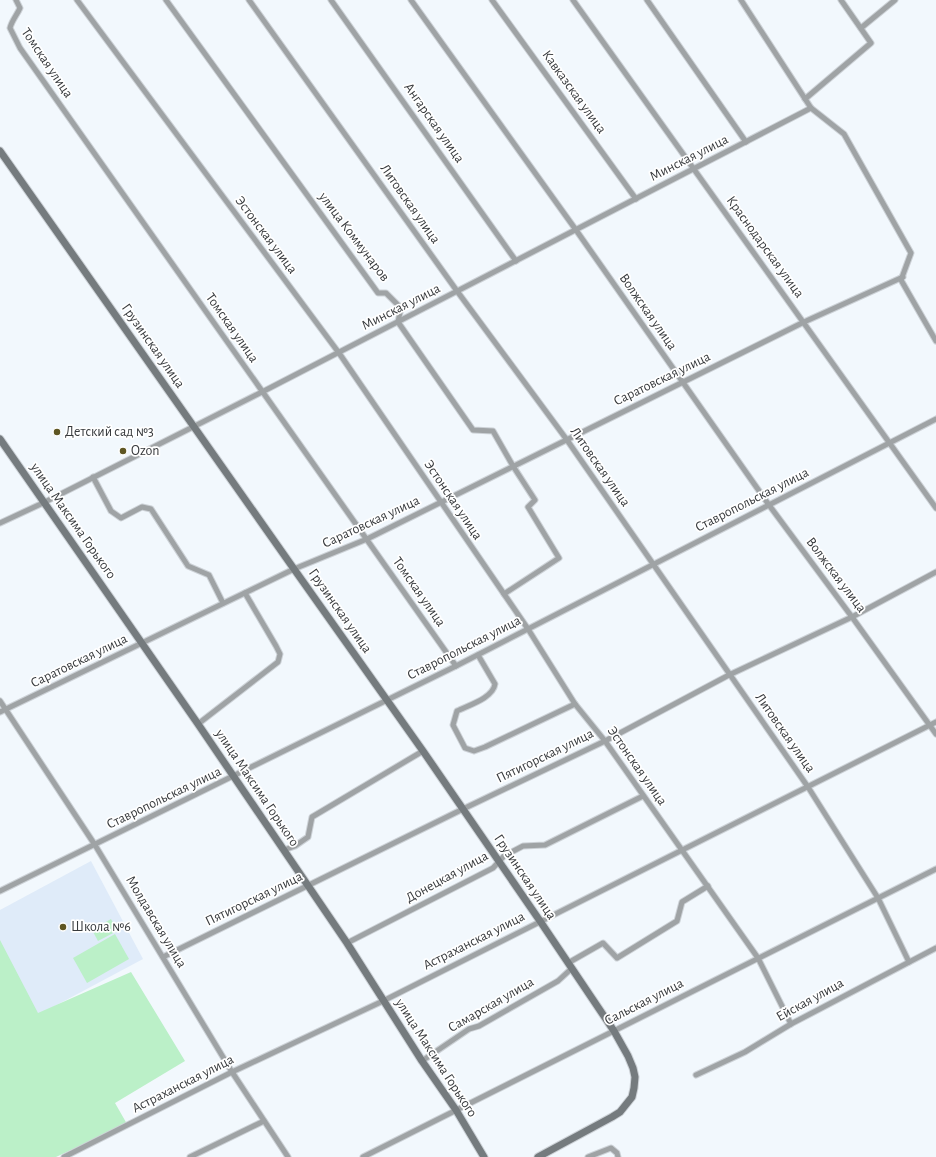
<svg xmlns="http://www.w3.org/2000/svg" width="936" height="1157" font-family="'Alegreya Sans',sans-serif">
<rect width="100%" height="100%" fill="#f2f8fd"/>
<polygon fill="#dfebf9" points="91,861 143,959 38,1015 0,943 0,910"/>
<g fill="#bbf0c8">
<polygon points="111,919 117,931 98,941 92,930"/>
<polygon points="115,934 129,959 87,983 73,958"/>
<polygon points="0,940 38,1013 131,972 185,1061 115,1103 127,1124 56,1157 0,1157"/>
</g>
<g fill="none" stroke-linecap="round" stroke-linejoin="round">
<g stroke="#cdd2d7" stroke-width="7">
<g id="minor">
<path d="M 16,0 L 20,8 C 17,15 12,20 10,28 L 20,48 L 456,666"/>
<polyline points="77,0 339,353 528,629 575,704 605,741 758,958 791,1024"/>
<polyline points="166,0 378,293 386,293 401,308 398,322 473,430 493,431 513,466 535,500 528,507 559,558 504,594"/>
<polyline points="249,0 457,291 567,440 808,787 878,898 909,962"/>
<polyline points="331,0 516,261"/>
<polyline points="411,0 576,230 769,505 852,617 936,734"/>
<polyline points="492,0 636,199"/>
<polyline points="573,0 936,508"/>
<polyline points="647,0 746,142"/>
<polyline points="741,0 811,108 844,134 911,253 901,280 936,341"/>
<polyline points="861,28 895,0"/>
<polyline points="805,99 871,43 841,0"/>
<polyline points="93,477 111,511 121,518 142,507 151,509 188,566 209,575 223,603"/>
<polyline points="0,523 43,503 262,392 811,108"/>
<path d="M 478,655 L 495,684 C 493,698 469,705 457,711 L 453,725 L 465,748 L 474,751 L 485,747 L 575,704"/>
<polyline points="0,701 95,845 232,1072 288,1157"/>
<polyline points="0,712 294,569 367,539 804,322 903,277"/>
<polyline points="198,724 278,662 280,654 276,646 245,593"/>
<polyline points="284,850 295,846 308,837 312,817 423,751"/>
<polyline points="0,891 456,666 936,419"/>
<polyline points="347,943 493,868 504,856 523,846 545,845 643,796"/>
<polyline points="163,957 463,809 605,741 729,675 852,617 936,572"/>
<polyline points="568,963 603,943 617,958 677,921 682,902 708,886"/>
<polyline points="422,1061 469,1029 479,1026 558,981 571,969"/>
<polyline points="696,1075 745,1052 791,1024 936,948"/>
<polyline points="64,1157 232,1072 383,1001 936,722"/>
<polyline points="190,1157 264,1121"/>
<polyline points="363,1157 936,869"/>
<polyline points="588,1157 611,1148 617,1153 618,1157"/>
</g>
</g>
<g stroke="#cdd2d7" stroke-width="9">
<g id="secondary">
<polyline points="0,151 294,569 423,751 540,921 614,1031 628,1056 633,1068 635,1077 634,1088 632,1097 620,1112 612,1117 538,1157"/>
<polyline points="0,439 198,724 347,943 422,1061 456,1110 484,1157"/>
</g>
</g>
<use href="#minor" stroke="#9fa3a5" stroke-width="5"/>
<use href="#secondary" stroke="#757b7e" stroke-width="7"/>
</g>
<g fill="#5e5623" stroke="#fff" stroke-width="1.5">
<circle cx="57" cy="432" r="4"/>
<circle cx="123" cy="451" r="4"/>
<circle cx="63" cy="927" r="4"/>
</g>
<g text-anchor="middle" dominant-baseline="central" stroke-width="3.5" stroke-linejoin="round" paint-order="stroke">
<g font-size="14" fill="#373a3d" stroke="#fff">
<text transform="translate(47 63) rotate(56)">Томская улица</text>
<text transform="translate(574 92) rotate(54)">Кавказская улица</text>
<text transform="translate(434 123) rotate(55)">Ангарская улица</text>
<text transform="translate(689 158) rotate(-27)">Минская улица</text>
<text transform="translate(410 204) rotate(55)">Литовская улица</text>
<text transform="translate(266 235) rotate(53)">Эстонская улица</text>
<text transform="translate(354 237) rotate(53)">улица Коммунаров</text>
<text transform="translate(765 247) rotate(54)">Краснодарская улица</text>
<text transform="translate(401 307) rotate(-27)">Минская улица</text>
<text transform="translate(648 312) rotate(55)">Волжская улица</text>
<text transform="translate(232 328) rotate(55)">Томская улица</text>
<text transform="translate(153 346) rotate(55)">Грузинская улица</text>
<text transform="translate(662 379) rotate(-26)">Саратовская улица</text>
<text transform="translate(600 467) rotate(55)">Литовская улица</text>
<text transform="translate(453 500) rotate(56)">Эстонская улица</text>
<text transform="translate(752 500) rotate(-27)">Ставропольская улица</text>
<text transform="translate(73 521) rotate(55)">улица Максима Горького</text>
<text transform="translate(371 522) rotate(-25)">Саратовская улица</text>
<text transform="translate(836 575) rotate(53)">Волжская улица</text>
<text transform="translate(419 592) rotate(55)">Томская улица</text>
<text transform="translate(340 611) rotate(55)">Грузинская улица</text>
<text transform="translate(464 648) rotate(-27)">Ставропольская улица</text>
<text transform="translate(79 661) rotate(-26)">Саратовская улица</text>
<text transform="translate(785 733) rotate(55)">Литовская улица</text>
<text transform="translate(545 756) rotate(-26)">Пятигорская улица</text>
<text transform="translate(637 766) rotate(55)">Эстонская улица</text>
<text transform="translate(257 788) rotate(56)">улица Максима Горького</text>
<text transform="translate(164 798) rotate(-26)">Ставропольская улица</text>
<text transform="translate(447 877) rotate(-29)">Донецкая улица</text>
<text transform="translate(525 877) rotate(56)">Грузинская улица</text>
<text transform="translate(254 899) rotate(-26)">Пятигорская улица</text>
<text transform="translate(156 922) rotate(59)">Молдавская улица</text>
<text transform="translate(474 941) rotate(-27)">Астраханская улица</text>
<text transform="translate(810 1000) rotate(-29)">Ейская улица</text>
<text transform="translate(644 1002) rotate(-27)">Сальская улица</text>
<text transform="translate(491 1005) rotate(-30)">Самарская улица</text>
<text transform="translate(436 1058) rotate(57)">улица Максима Горького</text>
<text transform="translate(183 1084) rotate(-27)">Астраханская улица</text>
</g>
<g font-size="14" fill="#373a3d" stroke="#fff" text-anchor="start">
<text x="65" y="432">Детский сад №3</text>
<text x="131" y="451">Ozon</text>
<text x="71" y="927">Школа №6</text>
</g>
</g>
</svg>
